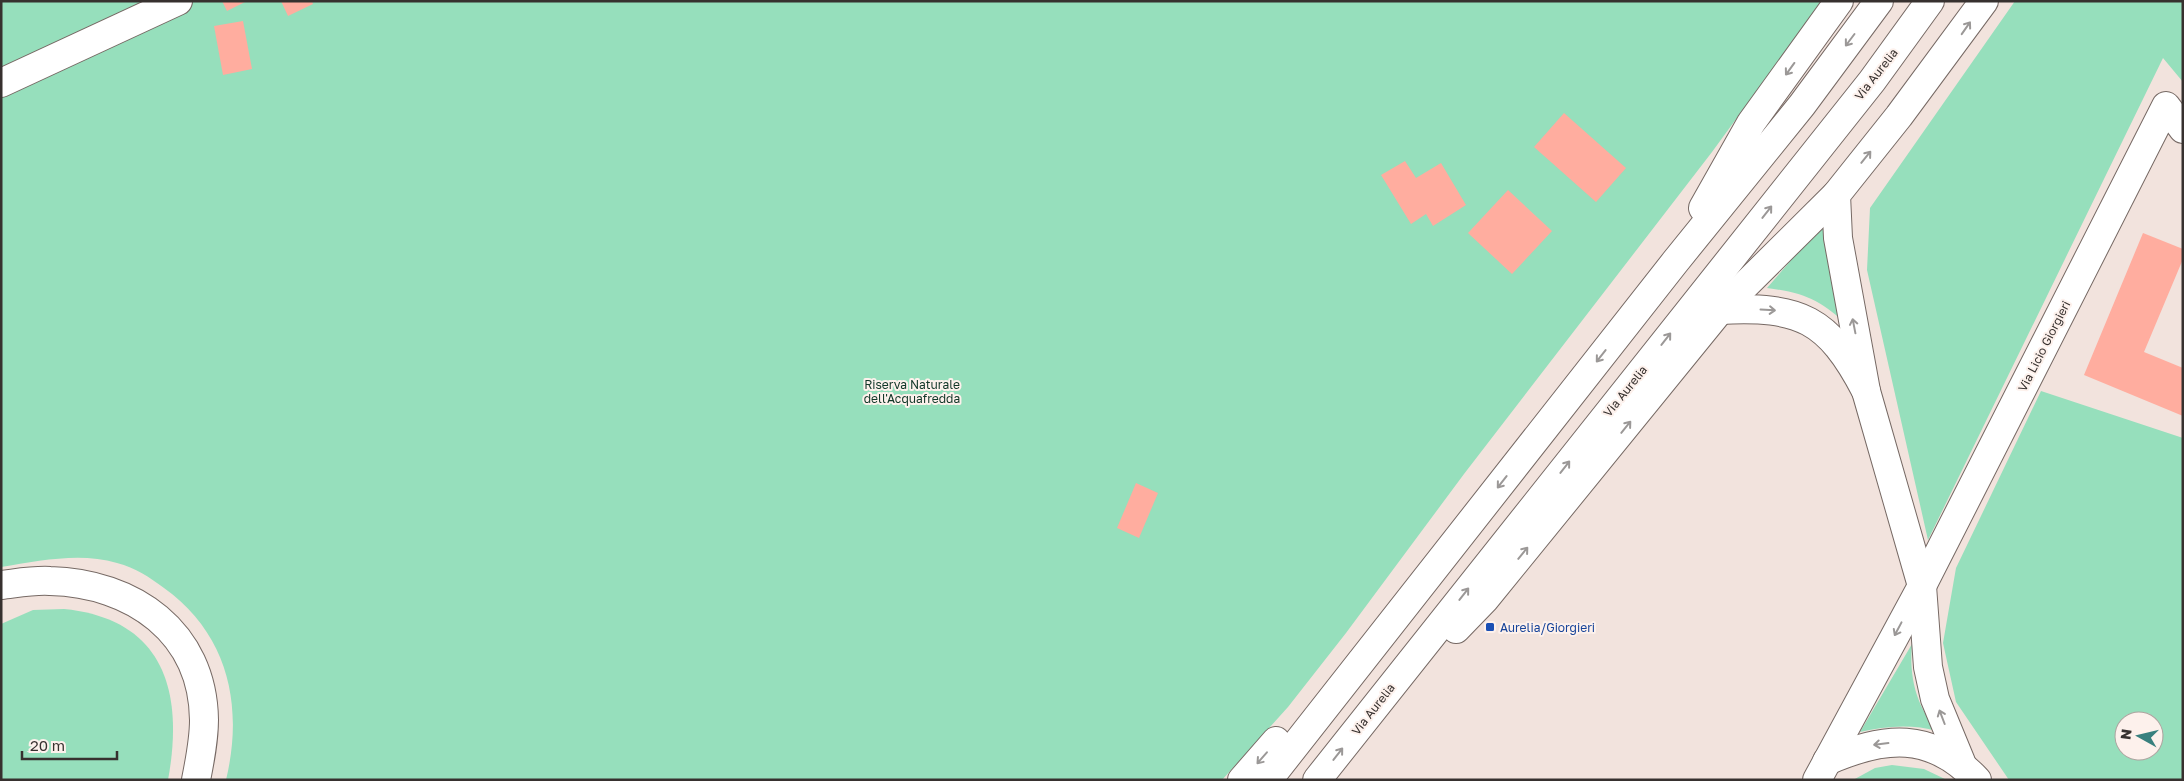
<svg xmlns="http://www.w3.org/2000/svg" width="2184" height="781" font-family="'Golos Text',sans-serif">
<rect width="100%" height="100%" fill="#f2e3dd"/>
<g fill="#96dfbc" fill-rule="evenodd">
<path d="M 1,1 L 1822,1 L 1712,152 L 1464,474 L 1346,633 L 1288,707 L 1222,780 L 226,780 C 244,705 228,634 164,588 C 149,577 136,568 117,563 C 79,552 40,561 1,567 Z"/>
<polygon points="2015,1 2183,1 2183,82 2163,58 1928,540 1867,270 1870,208"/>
<path d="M 1824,222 L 1849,327 C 1821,300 1805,293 1767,288 Z"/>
<path d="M 2041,391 L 2183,438 L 2183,780 L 2009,780 L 1956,702 L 1943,643 L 1956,568 ZM 2124,721 L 2154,721 L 2154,751 L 2124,751 Z"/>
<path d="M 64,609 C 165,619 184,693 168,780 L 1,780 L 1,624 L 33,610 Z"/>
<path d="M 1912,644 C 1909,677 1916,705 1937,731 C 1912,724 1886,726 1860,732 Z"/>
<polygon points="1892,765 1924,769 1947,780 1853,780 1875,768"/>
</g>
<g fill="#ffad9f">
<polygon points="222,1 247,1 227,11"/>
<polygon points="281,1 312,1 313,4 288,16"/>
<polygon points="243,21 252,69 223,75 214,26"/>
<polygon points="1564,113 1626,168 1596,202 1534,147"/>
<polygon points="1405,161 1416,178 1441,163 1466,205 1433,226 1426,214 1411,224 1381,175"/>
<polygon points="1508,190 1552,231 1512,274 1468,233"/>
<polygon points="2143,233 2183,249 2183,259 2144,352 2183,368 2183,416 2084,375"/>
<polygon points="1136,483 1158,493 1139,538 1117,528"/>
</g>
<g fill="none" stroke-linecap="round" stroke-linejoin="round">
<g stroke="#766964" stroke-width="30">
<g id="minor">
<polyline points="1,83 178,1"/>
<path d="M 1,585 C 18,583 34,580 50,581 C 133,583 203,632 204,720 C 204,740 200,760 196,780"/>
<path d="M 1827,761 C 1884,736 1931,731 1977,780"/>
<polyline points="1961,762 1935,699 1928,667 1922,586 1866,391 1838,238 1836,195 1899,116 1984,1"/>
<polyline points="1817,780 1922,586 2166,106 2183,129"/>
</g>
</g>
<g stroke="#766964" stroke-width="30">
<g id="highway">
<polyline points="1703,208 1751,123 1839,1"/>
<path d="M 1720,310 C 1800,306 1828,318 1866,391"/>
<polyline points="1456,629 1485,599 1720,310 1836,195"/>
<polyline points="1242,780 1276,741"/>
<polyline points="1268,780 1675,262 1802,105 1879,1"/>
<polyline points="1317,780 1872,81 1930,1"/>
</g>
</g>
<use href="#minor" stroke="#fff" stroke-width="28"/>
<use href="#highway" stroke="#fff" stroke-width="28"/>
</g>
<defs><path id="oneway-shaft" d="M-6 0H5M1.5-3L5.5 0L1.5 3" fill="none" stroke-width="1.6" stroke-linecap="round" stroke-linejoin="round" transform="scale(1.25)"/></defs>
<g stroke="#9b9897">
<use href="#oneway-shaft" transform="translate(1966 28) rotate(-55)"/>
<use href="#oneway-shaft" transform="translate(1850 40) rotate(127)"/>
<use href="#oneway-shaft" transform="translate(1790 69) rotate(126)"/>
<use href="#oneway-shaft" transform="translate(1866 157) rotate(-51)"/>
<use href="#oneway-shaft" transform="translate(1767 212) rotate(-52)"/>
<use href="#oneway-shaft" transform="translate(1768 310) rotate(3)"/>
<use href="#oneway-shaft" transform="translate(1854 326) rotate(-101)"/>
<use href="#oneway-shaft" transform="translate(1666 339) rotate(-52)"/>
<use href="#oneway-shaft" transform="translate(1601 356) rotate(128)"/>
<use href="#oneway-shaft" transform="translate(1626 427) rotate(-51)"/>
<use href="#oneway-shaft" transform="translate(1565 467) rotate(-52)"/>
<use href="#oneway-shaft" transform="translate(1502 482) rotate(128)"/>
<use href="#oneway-shaft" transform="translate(1523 553) rotate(-51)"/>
<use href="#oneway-shaft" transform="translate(1464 594) rotate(-52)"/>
<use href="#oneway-shaft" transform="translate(1898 629) rotate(118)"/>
<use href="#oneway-shaft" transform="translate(1942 717) rotate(-111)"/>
<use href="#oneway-shaft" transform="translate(1881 744) rotate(173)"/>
<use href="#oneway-shaft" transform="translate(1338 754) rotate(-52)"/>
<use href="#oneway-shaft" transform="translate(1262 758) rotate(131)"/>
</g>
<rect fill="#1a4fb4" stroke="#fdf1ec" stroke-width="2" x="1485" y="622" width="10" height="10" rx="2.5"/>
<g text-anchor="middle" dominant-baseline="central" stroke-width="4" stroke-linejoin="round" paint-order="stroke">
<g font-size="12" fill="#37312f" stroke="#fdf1ec">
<text transform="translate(1876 74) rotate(-52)">Via Aurelia</text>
<text transform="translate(2044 346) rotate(-63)">Via Licio Giorgieri</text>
<text transform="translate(1625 391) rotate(-51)">Via Aurelia</text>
<text transform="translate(1373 709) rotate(-52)">Via Aurelia</text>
</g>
<g font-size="12" fill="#103627" stroke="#fdf1ec">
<text x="912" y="384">Riserva Naturale<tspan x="912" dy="14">dell'Acquafredda</tspan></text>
</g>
<g font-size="12" fill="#164399" stroke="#fdf1ec" text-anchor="start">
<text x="1500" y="627">Aurelia/Giorgieri</text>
</g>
</g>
<rect width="2184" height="781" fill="none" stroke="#37312f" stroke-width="5"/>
<g transform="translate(2139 736) rotate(278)"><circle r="24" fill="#fdf1ec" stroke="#aea4a0"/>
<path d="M0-4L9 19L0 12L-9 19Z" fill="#38807e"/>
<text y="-8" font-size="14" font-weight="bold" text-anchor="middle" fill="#37312f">N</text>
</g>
<path d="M22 751v8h95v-8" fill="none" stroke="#37312f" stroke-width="2.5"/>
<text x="30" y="751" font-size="15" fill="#37312f" stroke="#fdf1ec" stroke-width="4" paint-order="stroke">20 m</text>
</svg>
